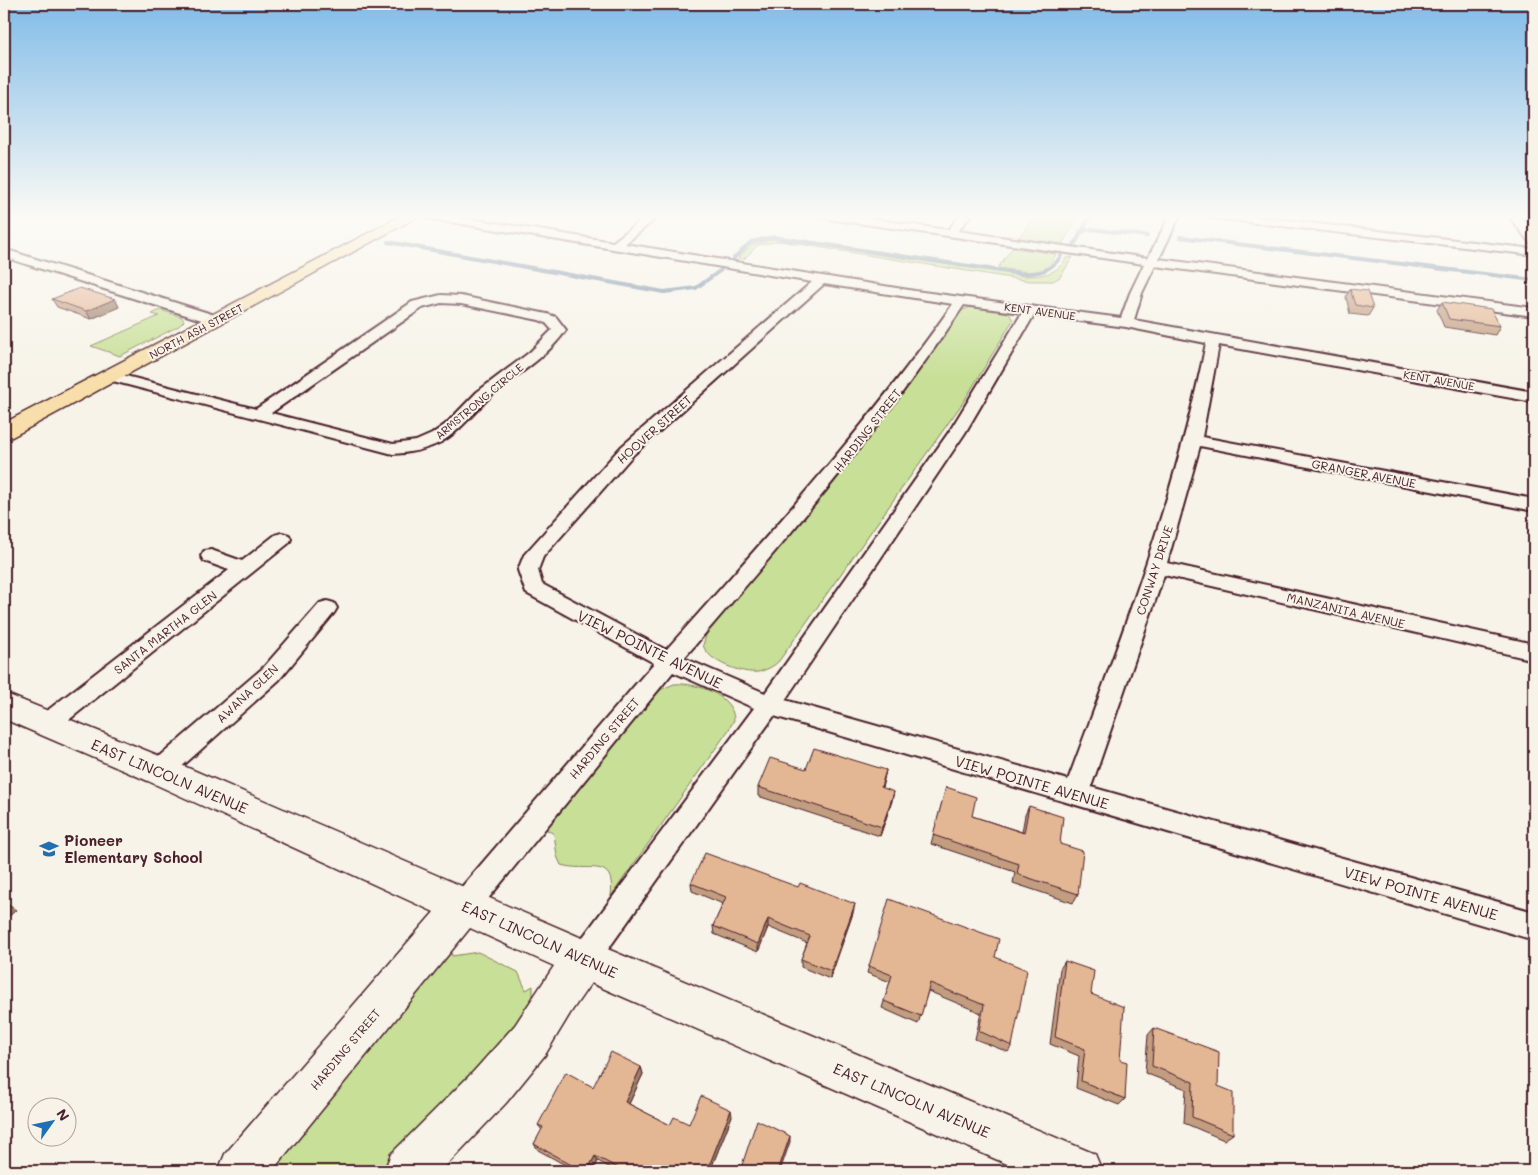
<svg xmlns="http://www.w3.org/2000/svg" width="1538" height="1175" font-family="Mali,sans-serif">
<rect width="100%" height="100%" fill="#f7f3e8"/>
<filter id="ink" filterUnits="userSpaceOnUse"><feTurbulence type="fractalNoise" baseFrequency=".02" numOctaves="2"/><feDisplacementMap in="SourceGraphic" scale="10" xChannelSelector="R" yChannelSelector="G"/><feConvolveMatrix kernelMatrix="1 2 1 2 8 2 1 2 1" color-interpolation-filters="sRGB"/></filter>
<g filter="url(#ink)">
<g fill="#c7df96" stroke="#887f60">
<polygon points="1035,215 1080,215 1062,244 1018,239"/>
<path d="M 773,239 L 1025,276 C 1042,276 1058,274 1066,258 L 1073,257 L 1060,277 L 1053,281 L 1030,281 L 779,241 L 758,245 L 744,259 L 738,258 L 752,245 Z"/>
<path d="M 1012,248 L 1056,254 L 1049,268 C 1032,275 1015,270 998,268 Z"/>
<path d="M 970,307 L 999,310 L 1009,313 L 1013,320 L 964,401 L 779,661 C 773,667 766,670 758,672 C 742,674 708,662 703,645 L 707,632 L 906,389 L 961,311 Z"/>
<polygon points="160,310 182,317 184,321 179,326 120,356 91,346 159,316 152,314"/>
<path d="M 674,684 C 695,682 734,695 734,720 L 728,731 L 611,896 C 616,855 587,873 561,865 L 557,856 L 554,834 L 544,828 L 652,698 L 662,689 Z"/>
<polygon points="451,949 452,956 478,952 518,972 526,990 533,986 533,1001 530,1009 384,1171 261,1171 429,968"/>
</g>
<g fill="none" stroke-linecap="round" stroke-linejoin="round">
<g stroke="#6f849c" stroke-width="4">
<polyline points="1080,232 1091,229 1147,236"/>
<polyline points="1180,237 1534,280"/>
<polyline points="388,242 664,292 696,288 721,270"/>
<polyline points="1074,245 1091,215"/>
<path d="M 734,258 L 751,242 L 774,237 L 1023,274 C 1040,273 1051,271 1061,256"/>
</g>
<g stroke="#4a1f2b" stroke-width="4">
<g id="street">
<path d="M 421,215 L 446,215 L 613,242 L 648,215 L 660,215 L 625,244 L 915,291 L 1121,318 L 1130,293 L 1144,264 L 822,218 L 817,215 L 845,215 L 948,230 L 960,215 L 971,215 L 958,231 L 1148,258 L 1170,215 L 1180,215 L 1159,259 L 1534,308 L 1534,316 L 1155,266 L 1142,293 L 1134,320 L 1534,392 L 1534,402 L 1219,345 L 1202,437 L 1534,499 L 1534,511 L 1200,446 L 1167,563 L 1534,644 L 1534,660 L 1164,575 L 1091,787 L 1534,912 L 1534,940 L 774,716 L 594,969 L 584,974 L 574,969 L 569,959 L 574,949 L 754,708 L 673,672 L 474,916 L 464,920 L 454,916 L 450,906 L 454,896 L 654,663 L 526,593 L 518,570 L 524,555 L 621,447 L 812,282 L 426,218 ZM 824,284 L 953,304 C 867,427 766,538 666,650 L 542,584 L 538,570 L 543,557 L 633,455 ZM 964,305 L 1022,313 L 949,432 L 765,693 L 684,658 C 782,544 880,431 964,305 ZM 1034,315 L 1126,327 L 1206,343 C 1176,494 1122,636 1068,780 L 785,700 L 965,433 Z"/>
<polygon points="1207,215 1240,215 1534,249 1534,255 1212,218"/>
<path d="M 1516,216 C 1527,220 1534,233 1534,244 L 1530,243 L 1511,219 Z"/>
<polygon points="4,249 221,317 223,320 221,323 211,323 4,257"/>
<path d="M 441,295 L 461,296 L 547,314 L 556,317 L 566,330 C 547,357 519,373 494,393 C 476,409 462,430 441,442 C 426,450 409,453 393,454 L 105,379 L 103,376 L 110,372 L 256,409 L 412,302 ZM 441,303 L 461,304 L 539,320 L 546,323 L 552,330 L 530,352 L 477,392 L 446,424 L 432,434 L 416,441 L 393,444 L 271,413 L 422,308 Z"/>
<polygon points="282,533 289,535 291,539 289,543 55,731 47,734 39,731 35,724 39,717 229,570 204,561 201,556 204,551 211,550 242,561 275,535"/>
<polygon points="327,601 334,603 337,608 334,613 279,680 169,778 160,781 151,778 148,771 151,764 263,668 320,603"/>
</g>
</g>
<g stroke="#4a1f2b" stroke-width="3">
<polygon id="secondary" points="4,693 172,761 598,945 1095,1154 1102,1171 1023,1171 591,983 571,1012 545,1055 506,1103 441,1171 384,1171 391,1154 474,1071 515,1025 554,966 470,928 272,1171 218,1171 225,1154 434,912 148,781 4,719"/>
</g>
<g stroke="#4a1f2b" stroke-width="3">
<polygon id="primary" points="403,215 421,215 12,437 4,439 4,423"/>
</g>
<use href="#street" fill="#f7f3e8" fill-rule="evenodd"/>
<use href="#secondary" fill="#f7f3e8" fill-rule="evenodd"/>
<use href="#primary" fill="#f8deab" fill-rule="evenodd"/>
</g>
<g fill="#c39d7f" stroke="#4a1f2b">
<polygon points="1350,289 1373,308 1368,316 1350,314 1346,297"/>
<polygon points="52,299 115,299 119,307 91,319 57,307"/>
<polygon points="1442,302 1500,326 1495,335 1444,327 1437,310"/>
<polygon points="806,769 886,770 882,788 892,801 880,836 758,796 758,787"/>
<polygon points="946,787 972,816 1022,832 1025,815 1029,806 1060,844 1078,894 1073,903 1013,883 1015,872 931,844"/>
<polygon points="691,883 853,913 830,979 801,967 801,959 807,943 768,927 758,952 714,934 713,926 723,904 692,891"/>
<polygon points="995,957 1012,1046 1008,1052 975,1039 981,1013 928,991 918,1024 882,1008 890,982 867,973 869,966"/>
<polygon points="1065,961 1091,994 1120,1060 1125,1099 1119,1105 1076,1088 1079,1056 1050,1044 1060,969"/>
<polygon points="1154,1028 1218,1086 1233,1134 1224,1140 1184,1123 1186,1089 1145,1073 1148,1035"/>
<polygon points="641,1067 643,1074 629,1104 670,1125 689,1124 732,1116 710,1171 616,1171 598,1161 593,1171 576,1171 538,1150 534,1144 542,1130 538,1125 593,1087"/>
</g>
<g fill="#9f7f68" stroke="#4a1f2b">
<polygon points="115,299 119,307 91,319 86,311"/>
<polygon points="886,770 884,779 879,797 881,787"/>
<polygon points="894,792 892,801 880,836 882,827"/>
<polygon points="4,902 16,910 4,921"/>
<polygon points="855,904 853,913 830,979 831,971"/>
<polygon points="768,919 768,927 758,952 758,944"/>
<polygon points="641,1067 643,1074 627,1108 625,1102"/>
<polygon points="731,1110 732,1116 710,1171 707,1171"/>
<polygon points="790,1136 790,1142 780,1171 778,1171"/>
<polygon points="595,1156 598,1161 593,1171 587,1171"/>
</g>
<g fill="#e3b694" stroke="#4a1f2b">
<polygon points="80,288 115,299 86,311 52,299"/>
<polygon points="1350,289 1367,291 1373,308 1355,305"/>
<polygon points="1442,302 1491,309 1500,326 1449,319"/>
<polygon points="814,748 886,770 881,787 894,792 882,827 758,787 770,758 806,769"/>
<polygon points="946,787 976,797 972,816 1024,833 1029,806 1063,817 1060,844 1083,851 1078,894 1017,874 1019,864 933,835"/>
<polygon points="705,853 798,887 800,883 855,904 831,971 801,959 810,936 768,919 758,944 713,926 726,897 691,883"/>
<polygon points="889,899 999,939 995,957 1027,970 1012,1046 979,1031 984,1005 930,983 921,1016 884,1001 892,975 869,966"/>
<polygon points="1065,961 1094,971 1091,994 1124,1007 1120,1060 1127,1062 1125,1099 1081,1081 1085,1049 1055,1037"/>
<polygon points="1154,1028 1219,1052 1218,1086 1233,1092 1233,1134 1192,1117 1193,1082 1152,1066"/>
<polygon points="611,1052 641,1067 625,1102 670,1125 674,1117 689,1124 701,1096 731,1110 707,1171 624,1171 595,1156 587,1171 582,1171 534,1144 543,1127 538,1125 566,1072 593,1087"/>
<polygon points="757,1120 790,1136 778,1171 740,1171"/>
</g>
</g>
<linearGradient id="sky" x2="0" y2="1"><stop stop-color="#81bce8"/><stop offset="0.57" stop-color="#fbfaf5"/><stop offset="1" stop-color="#fbfaf5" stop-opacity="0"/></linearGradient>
<rect width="1538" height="380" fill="url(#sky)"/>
<defs>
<g id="school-bare" transform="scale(1.5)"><path d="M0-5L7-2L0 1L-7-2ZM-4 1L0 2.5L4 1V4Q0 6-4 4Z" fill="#1f6fb2" stroke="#f7f3e8" stroke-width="2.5" paint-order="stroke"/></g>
</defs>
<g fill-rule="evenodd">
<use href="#school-bare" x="49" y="849"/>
</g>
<g text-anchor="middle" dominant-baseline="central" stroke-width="4" stroke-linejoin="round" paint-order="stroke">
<g font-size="11" fill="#4a1f2b" stroke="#f7f3e8">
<text transform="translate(1040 311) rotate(8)">KENT AVENUE</text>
<text transform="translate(196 331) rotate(-28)">NORTH ASH STREET</text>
<text transform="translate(1439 380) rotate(10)">KENT AVENUE</text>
<text transform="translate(479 401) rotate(-40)">ARMSTRONG CIRCLE</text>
</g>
<g font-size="12" fill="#4a1f2b" stroke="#f7f3e8">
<text transform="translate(654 429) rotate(-42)">HOOVER STREET</text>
<text transform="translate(867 430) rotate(-52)">HARDING STREET</text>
<text transform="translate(1364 473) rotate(11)">GRANGER AVENUE</text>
<text transform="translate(1154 570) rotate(-72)">CONWAY DRIVE</text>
<text transform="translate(1346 610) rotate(13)">MANZANITA AVENUE</text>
<text transform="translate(165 632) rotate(-38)">SANTA MARTHA GLEN</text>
<text transform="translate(247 693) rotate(-43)">AWANA GLEN</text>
<text transform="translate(604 738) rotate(-50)">HARDING STREET</text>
<text transform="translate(345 1049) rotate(-50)">HARDING STREET</text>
</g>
<g font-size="15" fill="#4a1f2b" stroke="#f7f3e8">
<text transform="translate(650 649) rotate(26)">VIEW POINTE AVENUE</text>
<text transform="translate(170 776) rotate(23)">EAST LINCOLN AVENUE</text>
<text transform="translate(1032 782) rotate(16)">VIEW POINTE AVENUE</text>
<text transform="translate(1421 893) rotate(16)">VIEW POINTE AVENUE</text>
<text transform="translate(540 939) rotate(24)">EAST LINCOLN AVENUE</text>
<text transform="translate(912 1100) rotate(23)">EAST LINCOLN AVENUE</text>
</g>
<g font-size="15" font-weight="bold" fill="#4a1f2b" stroke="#f7f3e8" text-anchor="start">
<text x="64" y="840">Pioneer<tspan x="64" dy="17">Elementary School</tspan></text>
</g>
</g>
<rect width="1538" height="1175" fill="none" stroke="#f7f3e8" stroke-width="20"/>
<rect x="10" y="10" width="1518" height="1155" fill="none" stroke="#4a1f2b" stroke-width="2" filter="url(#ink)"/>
<g transform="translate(52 1122) rotate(57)"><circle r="24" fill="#f7f3e8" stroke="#b29e9c"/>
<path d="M0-4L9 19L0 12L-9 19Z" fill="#1f6fb2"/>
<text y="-8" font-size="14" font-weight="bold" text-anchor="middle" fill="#4a1f2b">N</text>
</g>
</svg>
